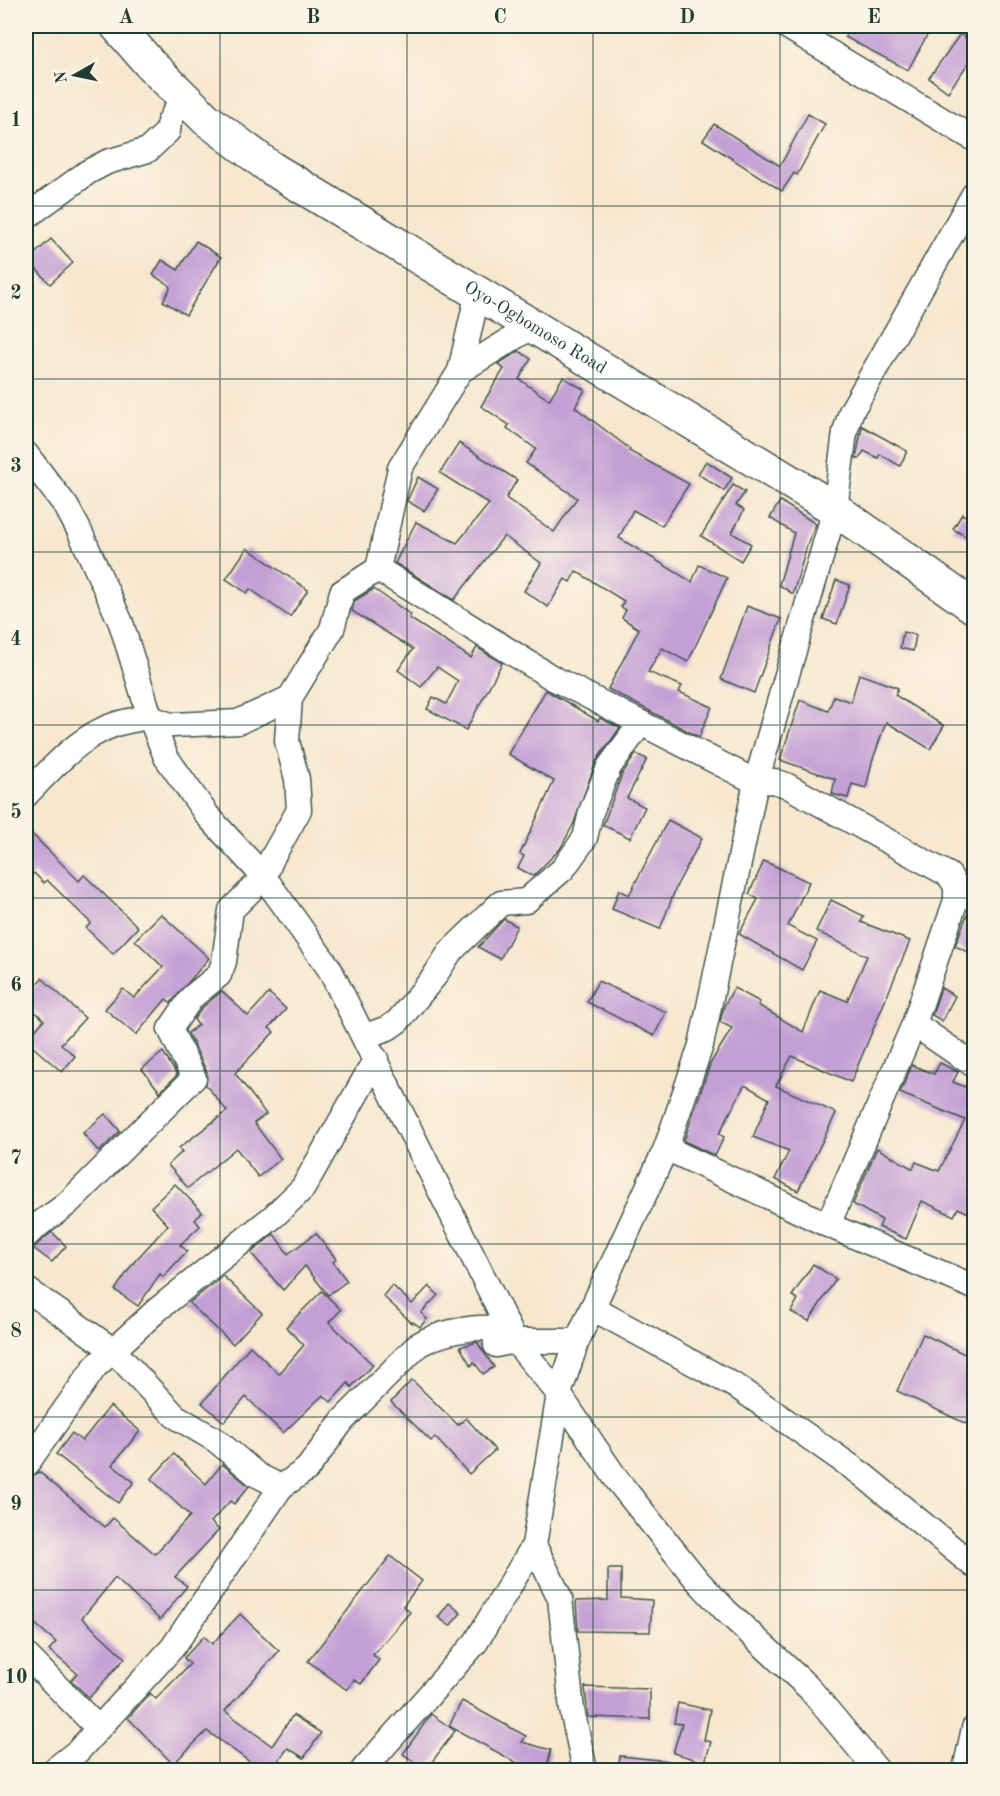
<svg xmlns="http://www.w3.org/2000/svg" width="1000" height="1796" font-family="'Old Standard TT',serif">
<rect width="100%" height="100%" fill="#fcf5e5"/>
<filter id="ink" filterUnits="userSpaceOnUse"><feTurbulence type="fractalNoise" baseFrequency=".0167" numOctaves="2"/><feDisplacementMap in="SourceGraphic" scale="12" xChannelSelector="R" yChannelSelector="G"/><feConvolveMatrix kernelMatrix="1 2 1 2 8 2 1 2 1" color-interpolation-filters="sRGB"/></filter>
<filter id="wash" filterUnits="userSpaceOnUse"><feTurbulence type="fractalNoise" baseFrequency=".008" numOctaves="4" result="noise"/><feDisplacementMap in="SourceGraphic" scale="24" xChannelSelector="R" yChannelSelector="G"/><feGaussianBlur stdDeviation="1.35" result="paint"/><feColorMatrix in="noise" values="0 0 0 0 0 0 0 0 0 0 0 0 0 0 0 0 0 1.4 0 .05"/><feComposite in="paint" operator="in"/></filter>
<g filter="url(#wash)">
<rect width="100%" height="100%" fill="#f7e7cf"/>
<g id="blocks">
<g fill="#c39fd5">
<polygon points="851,26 932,26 908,70 845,37"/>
<polygon points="960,34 975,45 975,54 948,92 929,78"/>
<polygon points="808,114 825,124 797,175 794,173 782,191 703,140 714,124 780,166"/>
<polygon points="51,239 73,263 50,284 28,260"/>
<polygon points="196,241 221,257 186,315 163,301 170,289 169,285 153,275 162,260 178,270"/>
<polygon points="519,351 531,359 519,379 549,400 563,377 585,390 575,407 630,449 629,451 689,484 662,526 633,510 619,538 692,582 699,565 727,578 688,662 662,648 648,672 682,686 679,692 712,707 699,737 608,689 639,629 622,618 626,610 621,607 624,601 576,571 570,582 565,579 548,607 524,591 541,563 504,536 454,600 395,563 416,522 457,543 489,504 440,473 459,443 517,480 506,498 554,532 577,498 526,463 536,449 507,428 509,425 481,406 504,369 498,364"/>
<polygon points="862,426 907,451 900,466 880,454 878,458 864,451 859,459 856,458"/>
<polygon points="706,461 732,478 724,491 698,474"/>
<polygon points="418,477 438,489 424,511 407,501"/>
<polygon points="733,485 745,492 736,505 744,510 732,533 751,544 741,561 701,536"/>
<polygon points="780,501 816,524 808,542 793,594 779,585 794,533 770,518"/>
<polygon points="962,514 975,521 975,542 953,529"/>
<polygon points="247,548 308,590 290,617 250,589 247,593 226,579"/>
<polygon points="836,580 850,585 837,624 823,619"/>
<polygon points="374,589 411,615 409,618 471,658 477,647 502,663 466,730 427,709 433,697 446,704 458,681 437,667 421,687 398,670 413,649 352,611 354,601"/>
<polygon points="747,606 781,619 754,693 721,679"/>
<polygon points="903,632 916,635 913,651 900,648"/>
<polygon points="859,674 898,688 895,695 944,726 930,749 886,722 872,762 866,788 852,784 848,798 832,794 835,779 780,760 800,700 828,711 834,696 851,702"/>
<polygon points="546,690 598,721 600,718 620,728 596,761 574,823 560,849 533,876 518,868 524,856 520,854 554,781 508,754"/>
<polygon points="636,754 647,759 627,798 645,807 630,838 603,825 622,774"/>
<polygon points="668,820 702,838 677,885 660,929 612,909 619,890 629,895"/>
<polygon points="26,828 79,881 84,875 138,927 113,954 86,928 91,923 47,880 44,883 34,873 26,882"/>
<polygon points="764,861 809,882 788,926 817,941 802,970 739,934 758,899 749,894"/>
<polygon points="975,894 975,955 955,946"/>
<polygon points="831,900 864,916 861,922 910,941 851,1082 792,1056 776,1086 836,1113 798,1191 775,1179 789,1151 753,1137 769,1099 747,1086 744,1086 719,1134 724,1137 715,1156 684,1141 710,1064 732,1028 720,1022 724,1006 734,988 760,1002 758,1005 803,1032 820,990 847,1001 867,956 816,931"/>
<polygon points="161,914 209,958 171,1003 166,999 136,1035 105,1009 123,989 134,998 163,967 135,940"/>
<polygon points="504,919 517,926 500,959 478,947"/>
<polygon points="42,978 85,1018 61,1044 75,1056 62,1072 26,1041 44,1020 26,1003 26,996"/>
<polygon points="598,981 666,1012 654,1036 587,1002"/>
<polygon points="941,988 955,996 942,1021 932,1015"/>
<polygon points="222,991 248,1016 269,993 286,1009 269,1028 274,1032 235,1073 266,1114 254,1123 281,1159 258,1177 236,1148 188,1188 168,1165 182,1152 179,1148 227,1111 206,1085 207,1072 188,1033 198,1025 194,1019 203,1007"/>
<polygon points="163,1052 177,1075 160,1092 142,1069"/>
<polygon points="940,1063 958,1072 953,1082 975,1091 975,1216 958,1208 954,1216 922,1201 906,1239 879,1227 882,1220 853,1204 877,1148 913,1169 916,1162 939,1171 965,1120 900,1093 912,1065 934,1074"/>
<polygon points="105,1114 120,1131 99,1152 83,1133"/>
<polygon points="175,1184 202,1212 195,1220 200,1226 180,1245 187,1251 163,1277 160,1274 138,1306 115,1290 134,1262 168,1225 151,1207"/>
<polygon points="52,1232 66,1246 52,1262 33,1248"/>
<polygon points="316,1233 336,1259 333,1262 347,1281 328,1295 305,1266 283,1290 251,1253 274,1234 288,1254"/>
<polygon points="813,1264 836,1279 809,1321 791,1312 798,1299 792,1296"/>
<polygon points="223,1276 262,1313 233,1344 189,1303"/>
<polygon points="392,1285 412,1304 429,1286 438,1295 421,1313 427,1319 420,1327 413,1322 412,1323 383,1296"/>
<polygon points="322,1291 341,1310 329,1322 373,1365 351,1387 348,1383 331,1402 323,1395 283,1433 246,1397 224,1422 202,1403 250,1346 279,1374 304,1345 286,1327"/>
<polygon points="923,1334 975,1359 975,1428 897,1391"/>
<polygon points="477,1342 494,1367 483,1374 474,1362 471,1366 460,1347"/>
<polygon points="412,1380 458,1425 466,1418 495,1450 469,1474 435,1437 431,1441 391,1402"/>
<polygon points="110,1406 140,1431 112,1465 134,1482 118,1503 56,1454 72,1433 82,1441"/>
<polygon points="174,1454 206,1484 222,1464 249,1486 234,1504 230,1501 211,1522 219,1530 175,1577 187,1586 160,1620 115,1578 82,1618 125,1658 89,1698 71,1680 77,1673 49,1650 56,1642 26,1616 26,1479 39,1472 105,1527 113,1518 155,1554 190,1516 151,1479"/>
<polygon points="390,1556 422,1581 403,1606 410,1612 373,1655 379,1660 361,1684 354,1680 347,1690 308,1661"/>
<polygon points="608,1569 621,1569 621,1598 652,1600 650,1632 578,1631 576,1601 608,1600"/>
<polygon points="449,1603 461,1613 450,1626 438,1617"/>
<polygon points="240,1614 279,1651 225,1711 272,1746 293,1715 321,1733 304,1758 288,1748 271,1770 261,1770 207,1731 173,1764 128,1718 150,1693 156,1699 190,1664 184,1658 204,1636 212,1644"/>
<polygon points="585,1687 650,1689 650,1719 588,1717"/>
<polygon points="462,1701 526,1736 522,1742 551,1750 546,1770 530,1770 449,1726"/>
<polygon points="678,1703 710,1710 704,1740 711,1742 705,1762 673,1753 682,1724 674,1723"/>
<polygon points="431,1714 455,1731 426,1770 403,1754"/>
<polygon points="620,1756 669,1761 669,1770 618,1770"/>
</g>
</g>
</g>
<g filter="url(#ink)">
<use href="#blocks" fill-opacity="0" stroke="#3f564b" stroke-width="1.5"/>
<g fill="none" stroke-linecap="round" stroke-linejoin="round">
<g stroke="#3f564b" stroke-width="27">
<g id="minor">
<polyline points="786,26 974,139"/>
<polyline points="26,217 88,172 107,162 148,150 168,131 169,122 183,97"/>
<polyline points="460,371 534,325"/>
<polyline points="26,454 66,506 79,530 121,623 150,717 166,757 207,815 264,877 329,968 515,1341 559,1394 617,1480 697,1580 726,1611 809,1688 877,1770"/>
<polyline points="378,569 551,677 756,782 774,781 786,785 949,875 956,886 956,900 914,1024 828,1225"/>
<path d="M 26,795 C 57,763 87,727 133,720 C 138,719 146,716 151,718 C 159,720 164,724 173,725 L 238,722 L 290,698"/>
<polyline points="914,1024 974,1065"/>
<polyline points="365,1036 388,1028 398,1021 434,977 450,952 501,903 526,901 563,869 585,838 591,812 609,767 641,723"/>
<polyline points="666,1148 828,1225 974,1287"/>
<path d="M 26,1236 C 41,1220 53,1216 68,1203 L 194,1078 L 170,1029 L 192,997 L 219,975 L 224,962 L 231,910 L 264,877 L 272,858 L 299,810 L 297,779 L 287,741 L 290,698 L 332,629 L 342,592 L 378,569 L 400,468 L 460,371 L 478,292"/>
<polyline points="26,1289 113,1350 175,1416 217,1441 257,1475 281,1487"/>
<polyline points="592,1308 739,1388 863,1475 974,1566"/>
<polyline points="26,1465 95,1367 157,1310 274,1216 303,1188 376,1059"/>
<polyline points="534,1545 560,1598 572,1710 585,1770"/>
<polyline points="26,1655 98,1728"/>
<path d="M 54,1770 L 78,1751 L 173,1647 L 281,1487 L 307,1469 L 343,1420 L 418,1345 C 438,1333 471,1326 495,1328 L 496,1345 L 515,1341 L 577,1341"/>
<polyline points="363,1770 476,1642 534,1545 559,1394 577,1341 666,1148 701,1045 756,782 835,509 845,432 851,412 974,194"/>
<polyline points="965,1770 974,1728"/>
</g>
</g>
<g stroke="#3f564b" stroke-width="36">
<g id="highway">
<path id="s1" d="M 117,26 L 150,64 L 206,119 L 271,168 L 835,509 L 974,607"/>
</g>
</g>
<use href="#minor" stroke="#fff" stroke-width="24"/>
<use href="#highway" stroke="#fff" stroke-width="33"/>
</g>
</g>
<path fill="none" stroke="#1f3d34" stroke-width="1.5" stroke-opacity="0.55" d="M 220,26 L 220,1770M 407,26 L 407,1770M 593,26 L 593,1770M 780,26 L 780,1770M 26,206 L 974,206M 26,379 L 974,379M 26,552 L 974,552M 26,725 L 974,725M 26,898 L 974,898M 26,1071 L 974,1071M 26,1244 L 974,1244M 26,1417 L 974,1417M 26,1590 L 974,1590"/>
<g text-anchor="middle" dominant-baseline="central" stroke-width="5" stroke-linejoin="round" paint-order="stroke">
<g font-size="18" fill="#1f3d34" stroke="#fcf5e5">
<text stroke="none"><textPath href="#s1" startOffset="519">Oyo-Ogbomoso Road</textPath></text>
</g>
</g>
<rect width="1000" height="1796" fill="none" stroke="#fcf5e5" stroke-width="66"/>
<g transform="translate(75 75) rotate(261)" stroke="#fcf5e5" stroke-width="4.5" paint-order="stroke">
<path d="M0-4.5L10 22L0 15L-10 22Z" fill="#1f3d34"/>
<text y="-9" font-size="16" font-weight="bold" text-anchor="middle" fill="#1f3d34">N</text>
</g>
<rect x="33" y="33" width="934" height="1730" fill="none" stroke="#1f3d34" stroke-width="2"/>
<g font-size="20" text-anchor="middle" font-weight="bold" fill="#1f3d34">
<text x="126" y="23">A</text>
<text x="313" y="23">B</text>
<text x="500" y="23">C</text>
<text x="687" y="23">D</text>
<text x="874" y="23">E</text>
<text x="16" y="126">1</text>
<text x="16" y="299">2</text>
<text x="16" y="472">3</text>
<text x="16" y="645">4</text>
<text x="16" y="818">5</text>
<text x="16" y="991">6</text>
<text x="16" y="1164">7</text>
<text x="16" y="1337">8</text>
<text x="16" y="1510">9</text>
<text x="16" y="1683">10</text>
</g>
</svg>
